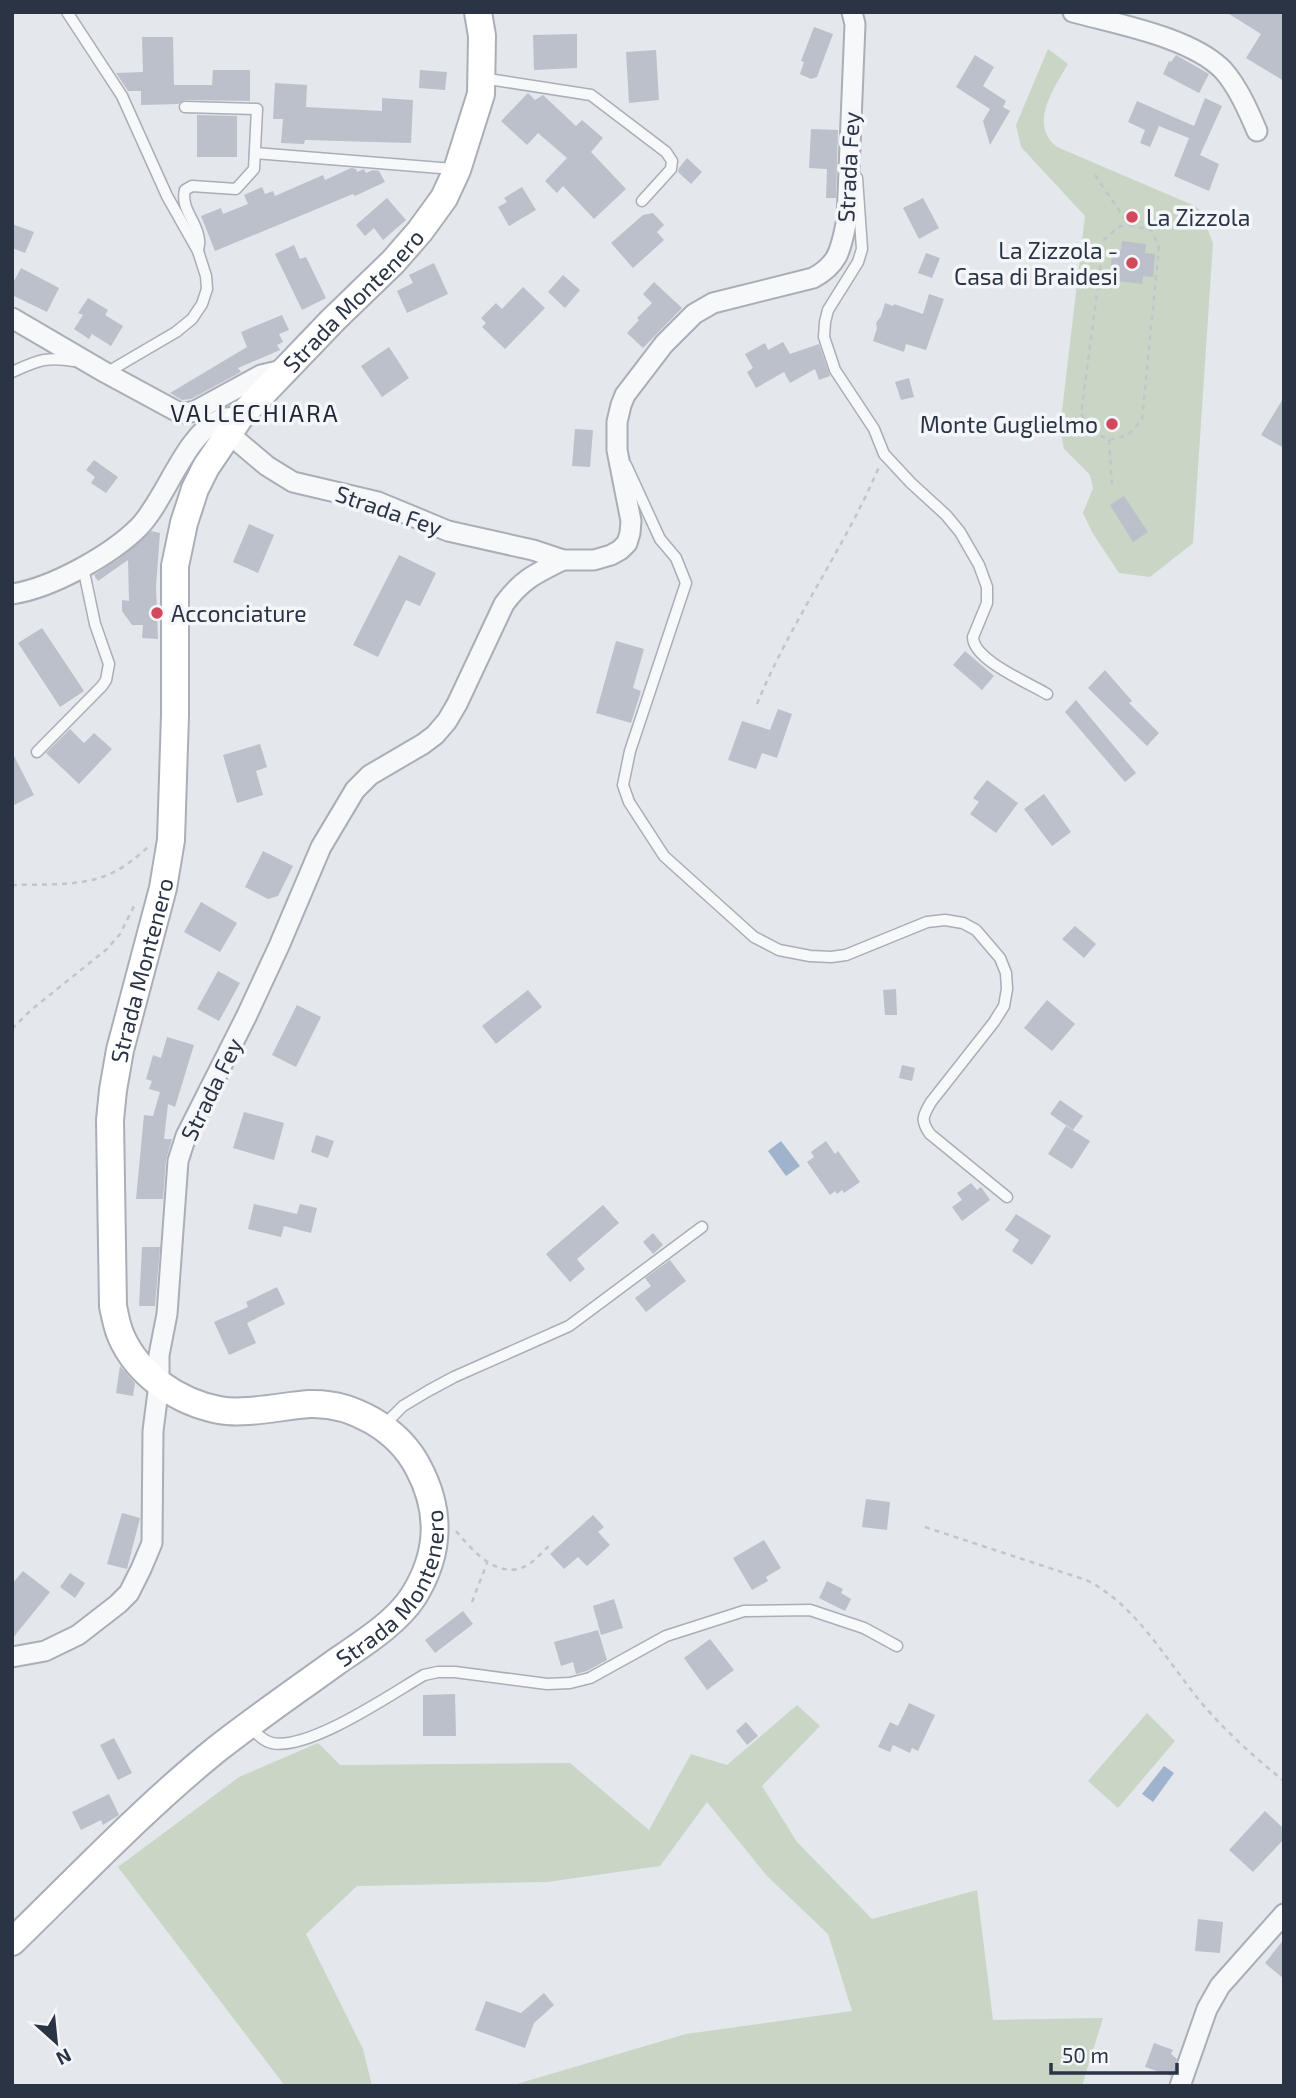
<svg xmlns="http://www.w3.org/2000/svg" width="1296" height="2098" font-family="'Exo 2',sans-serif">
<rect width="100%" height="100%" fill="#e4e7ec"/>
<g fill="#c9d6c5">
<path d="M 1048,49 L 1068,64 C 1054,88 1028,125 1057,147 L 1195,206 L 1200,210 L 1213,243 L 1193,543 L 1150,577 L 1119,573 L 1092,532 L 1083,513 L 1093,488 L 1090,475 L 1064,449 L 1060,428 L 1085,216 L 1021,147 L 1016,125 Z"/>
<polygon points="797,1705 820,1726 762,1786 797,1842 872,1919 977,1890 993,2020 1103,2018 1082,2086 510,2086 686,2034 852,2011 828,1934 767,1876 707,1802 660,1866 547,1882 357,1886 306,1934 363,2049 372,2086 285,2086 118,1867 239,1777 318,1743 340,1765 570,1763 649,1830 691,1754 727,1765"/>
<polygon points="1147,1713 1175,1741 1118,1808 1088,1781"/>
</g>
<g fill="#9fb4cc">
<polygon points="781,1141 800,1166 786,1176 768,1151"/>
<polygon points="1164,1766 1174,1773 1153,1802 1142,1794"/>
</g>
<g fill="#bbc0ca">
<polygon points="1226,12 1284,12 1284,81 1246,58 1261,34"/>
<polygon points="814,27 833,34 817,77 811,79 800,74 804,62 801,61"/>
<polygon points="577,34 577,68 534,70 533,35"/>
<polygon points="142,37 173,37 174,85 212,85 213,70 250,70 250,101 185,100 178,104 141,105 141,91 128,91 116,73 143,72"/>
<polygon points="656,50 659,100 629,103 626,52"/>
<polygon points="975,55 994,67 983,86 1006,101 1003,107 1010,111 990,145 983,121 990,109 956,87"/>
<polygon points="1176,55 1209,74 1199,93 1163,74 1169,61 1171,62"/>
<polygon points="420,70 447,72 445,90 419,88"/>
<polygon points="275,83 307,85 306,107 382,111 382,98 413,100 411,143 305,140 304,144 281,143 283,119 273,119"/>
<polygon points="528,93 535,100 543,95 576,126 582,120 603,138 591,152 626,189 594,219 563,186 557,193 545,181 567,158 538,133 527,145 501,121"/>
<polygon points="1205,98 1222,106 1200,155 1219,164 1209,191 1174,176 1189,138 1159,126 1150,147 1140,143 1145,130 1128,122 1137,101 1194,126"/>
<polygon points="197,115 237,116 237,157 197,157"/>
<polygon points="811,129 838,130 836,198 826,198 827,169 809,168"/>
<polygon points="687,158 702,172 691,184 678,172 679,168"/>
<polygon points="351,168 356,169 357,172 364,169 366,173 373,170 379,171 385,182 355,196 353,194 215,251 201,216 221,208 223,214 248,204 244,195 262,187 265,194 273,191 275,196 323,175 325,180"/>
<polygon points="522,187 536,210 509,226 498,207 507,202 504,198"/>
<polygon points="387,198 406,220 383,240 374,228 365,236 356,225"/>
<polygon points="923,198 939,228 919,239 903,208"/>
<polygon points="653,213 664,225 657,232 664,240 633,268 611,243 643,215"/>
<polygon points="12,224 34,232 25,253 12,248"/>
<polygon points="1122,241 1146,244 1145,253 1155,254 1153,277 1143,276 1142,284 1117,281 1119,272 1110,271 1113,249 1121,250"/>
<polygon points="294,245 300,259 306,257 326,298 302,310 275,254"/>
<polygon points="926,253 940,258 932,278 918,273"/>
<polygon points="434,263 448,294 407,313 397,291 413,283 409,275"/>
<polygon points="21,268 59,288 47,312 12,295 12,285"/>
<polygon points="563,275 580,290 565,308 548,292"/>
<polygon points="654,282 682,308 643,348 627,333 639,320 637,318 652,303 643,294"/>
<polygon points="523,287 545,308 505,349 482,327 486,323 481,318 496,303 502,309"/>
<polygon points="929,294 944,299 926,350 906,344 904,352 873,341 877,328 876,323 881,316 885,303 893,306 894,304 923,314"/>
<polygon points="88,298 108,310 105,315 123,326 111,346 92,334 89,339 74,329 83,315 78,313"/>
<polygon points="282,315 289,330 279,334 283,342 277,345 280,350 238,368 241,372 191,399 182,400 170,393 247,347 241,332"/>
<polygon points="783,342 790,354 819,344 830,376 819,380 815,369 790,383 784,372 756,388 747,372 753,368 745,354 765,343 768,350"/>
<polygon points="389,347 409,378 382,397 361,366"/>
<polygon points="909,378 914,397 901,400 895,382"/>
<polygon points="1284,397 1284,448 1261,435"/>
<polygon points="575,429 593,430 590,467 572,466"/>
<polygon points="94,460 118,477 106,493 91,483 95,477 86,470"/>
<polygon points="1124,496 1148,532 1133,542 1110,505"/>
<polygon points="249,524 274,535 258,573 233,562"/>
<polygon points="151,531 160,533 156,586 158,639 142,638 143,625 132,625 122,611 122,600 129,601 128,560 98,581 94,575 120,558"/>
<polygon points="399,555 436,573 420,606 406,600 378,657 353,645"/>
<polygon points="42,628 84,691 60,707 18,643"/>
<polygon points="616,641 644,649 633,688 641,691 631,723 596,713"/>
<polygon points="965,651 994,676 982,690 953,665"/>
<polygon points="1105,670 1132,701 1129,703 1159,733 1147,746 1088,688"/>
<polygon points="1076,700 1136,773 1125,782 1065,712"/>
<polygon points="778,709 792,714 777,758 762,753 756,769 728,760 742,721 770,730"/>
<polygon points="70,729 84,743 94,733 112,749 79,784 46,753"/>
<polygon points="260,744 267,767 256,771 263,795 237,803 223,755"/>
<polygon points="12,752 34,795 12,806"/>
<polygon points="987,780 1018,803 996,833 970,814 979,802 973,798"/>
<polygon points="1044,794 1071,832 1052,846 1024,809"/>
<polygon points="263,851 293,866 278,896 268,899 245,887"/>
<polygon points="201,902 237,923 220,952 184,932"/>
<polygon points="1075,926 1096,944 1084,958 1062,939"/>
<polygon points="218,971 240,983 219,1021 197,1009"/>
<polygon points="896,989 897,1015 885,1015 883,990"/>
<polygon points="528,990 542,1007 496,1044 482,1026"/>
<polygon points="1047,1000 1075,1024 1052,1051 1024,1028"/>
<polygon points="297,1005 321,1017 296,1067 272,1055"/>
<polygon points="167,1037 194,1045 175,1107 168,1104 164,1139 172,1139 166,1160 163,1199 136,1199 144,1115 153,1116 160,1092 149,1089 152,1081 146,1079 153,1055 161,1058"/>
<polygon points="902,1065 915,1068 912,1081 899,1078"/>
<polygon points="1060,1100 1083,1116 1073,1130 1050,1114"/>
<polygon points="244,1112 284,1123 274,1160 233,1148"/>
<polygon points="1066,1126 1090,1141 1072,1169 1048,1154"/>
<polygon points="316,1135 334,1141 328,1158 311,1152"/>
<polygon points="826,1141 835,1154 838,1151 860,1182 844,1193 842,1190 837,1194 835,1191 830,1195 807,1162 814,1157 811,1152"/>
<polygon points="971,1183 977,1190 981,1187 990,1200 962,1221 952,1207 962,1200 957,1193"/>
<polygon points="254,1204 297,1214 300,1204 317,1208 311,1233 284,1226 281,1237 248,1229"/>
<polygon points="603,1205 619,1223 577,1259 585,1269 570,1282 546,1254"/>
<polygon points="1016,1214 1051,1236 1032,1265 1012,1251 1019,1240 1005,1230"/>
<polygon points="653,1233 663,1245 653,1254 643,1242"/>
<polygon points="142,1247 160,1247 155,1306 139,1306"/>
<polygon points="670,1260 686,1281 646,1312 635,1298 651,1286 645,1278"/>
<polygon points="277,1287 285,1304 247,1323 256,1343 229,1355 214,1322 248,1307 246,1302"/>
<polygon points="120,1366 135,1383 133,1396 116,1393"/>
<polygon points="866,1499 890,1502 887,1530 862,1527"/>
<polygon points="122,1513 140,1518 127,1569 107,1564"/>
<polygon points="593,1515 604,1527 598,1532 610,1545 587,1566 578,1557 564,1569 550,1554"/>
<polygon points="764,1540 781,1568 766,1577 768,1581 752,1590 733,1558"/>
<polygon points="23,1571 50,1592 12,1639 12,1584"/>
<polygon points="70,1573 85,1583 75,1598 60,1587"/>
<polygon points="827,1581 843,1589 841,1593 851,1599 845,1611 819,1598"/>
<polygon points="614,1599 623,1628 601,1635 593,1606"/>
<polygon points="463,1611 473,1624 435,1653 425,1640"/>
<polygon points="598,1630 607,1660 587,1671 576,1674 573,1662 561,1666 554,1642"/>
<polygon points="710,1639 734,1670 707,1690 684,1658"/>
<polygon points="455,1694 456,1736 423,1736 423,1695"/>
<polygon points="909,1703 935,1715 918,1751 912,1748 910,1753 893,1745 890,1752 878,1747 890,1722 898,1726"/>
<polygon points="746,1722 758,1736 747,1745 736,1731"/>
<polygon points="114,1738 132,1773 118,1780 100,1745"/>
<polygon points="109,1794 119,1815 103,1825 101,1820 81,1830 72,1812"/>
<polygon points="1265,1811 1284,1829 1284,1839 1253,1872 1229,1850"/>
<polygon points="1198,1919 1223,1922 1220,1953 1195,1951"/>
<polygon points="1284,1939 1284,1979 1265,1963"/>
<polygon points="544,1993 554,2005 534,2023 525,2048 475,2030 486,2001 521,2013"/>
<polygon points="1154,2043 1173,2050 1171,2054 1177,2059 1171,2076 1145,2067"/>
</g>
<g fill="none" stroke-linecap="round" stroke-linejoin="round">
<g stroke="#a9aeb7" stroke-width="13">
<g id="lane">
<polyline points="67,12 122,96 167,196 198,251 206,276 207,289 202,304 192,319 176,332 106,373"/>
<polyline points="482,78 591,95 666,152 672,161 671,169 642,201"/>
<path d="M 185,107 L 257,109 L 254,169 L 236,189 L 192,186 L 185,190 C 180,209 198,222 199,240 C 200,243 198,247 198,251"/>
<polyline points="255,153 453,169"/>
<path d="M 857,178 L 862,249 L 858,262 L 828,310 L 825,322 L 824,337 L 835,370 L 874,429 L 884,454 L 911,483 L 946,515 L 960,532 L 979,565 L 987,587 L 987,603 L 973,637 C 973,660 1029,683 1047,694"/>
<path d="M 12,372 C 37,361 46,356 74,361"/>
<path d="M 626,465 L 660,539 L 676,558 L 686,583 L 630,751 L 623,785 L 629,802 L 664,856 L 754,937 L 779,950 L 810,956 L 831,957 L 846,955 L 927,922 L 945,920 L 963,923 L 976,930 L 1000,958 L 1006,973 L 1007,989 L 1004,1006 L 994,1022 L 931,1102 C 923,1116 920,1120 930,1134 L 1007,1197"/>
<polyline points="37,752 102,686 106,680 109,664 95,624 83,567"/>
<polyline points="383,1426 403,1406 428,1391 454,1377 569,1326 702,1227"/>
<path d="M 251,1727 C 257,1734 263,1741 272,1743 C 309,1751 391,1694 424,1675 L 438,1672 L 455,1672 L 547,1684 L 570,1683 L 590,1678 L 666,1636 L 744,1611 L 810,1610 L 864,1628 L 897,1646"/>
</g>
</g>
<g stroke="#a9aeb7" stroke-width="23">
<g id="street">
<path d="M 1073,12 C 1116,24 1191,37 1223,70 C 1238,87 1248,110 1257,131"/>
<polyline points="12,318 106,373 178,412 186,413 195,411 261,375 287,369"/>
<path d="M 228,433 L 267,466 L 293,482 L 378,502 L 448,531 L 533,550 L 563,560 L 594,560 L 611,555 L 620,550 L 627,543 L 630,533 L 631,521 L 617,450 L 617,422 L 621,405 L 625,395 L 664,344 L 694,314 L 713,303 L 813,278 C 840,264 841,247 847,219 L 855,24 L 852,12"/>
<path d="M 12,594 C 52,588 111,555 139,527 C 166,499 185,435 219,420 C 226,417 233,417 240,417"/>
<path d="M 12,1657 L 45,1651 L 78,1635 L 118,1604 L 129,1593 L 141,1569 L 152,1543 L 153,1431 L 159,1384 L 159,1355 L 167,1314 L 178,1161 L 186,1136 L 247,1015 L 279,946 L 321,847 L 355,790 L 370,775 L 423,744 L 435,735 L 447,721 L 457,704 L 504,604 C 522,579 537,573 563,560"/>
<polyline points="1180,2086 1207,2009 1220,1986 1284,1914"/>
</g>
</g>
<g stroke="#a9aeb7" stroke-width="30">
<g id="secondary">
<path id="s1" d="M 12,1942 C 79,1877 144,1808 217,1749 C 255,1719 296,1691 336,1662 C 362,1644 395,1624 413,1597 C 440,1554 442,1512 418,1467 C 398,1429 352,1402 309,1404 C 282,1406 244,1415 219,1410 C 178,1402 138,1375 121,1336 C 117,1327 115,1316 113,1306 L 110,1120 L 113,1090 L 120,1050 L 163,888 L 171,840 L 175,715 L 175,566 L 184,523 L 195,489 L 206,467 L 240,417 L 333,320 L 393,262 L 420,231 L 444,198 L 457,170 L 481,94 L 482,36 L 478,12"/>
</g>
</g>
<g stroke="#c2c5cb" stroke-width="2.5" stroke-dasharray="5 5" stroke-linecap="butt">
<polyline points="1095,175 1129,225"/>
<polygon points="1129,225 1151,230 1159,246 1142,420 1128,435 1109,440 1090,430 1081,414 1104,240 1118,227"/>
<polyline points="1109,440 1112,484"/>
<path d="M 757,704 C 791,621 844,549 879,467"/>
<path d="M 12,885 C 44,884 83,887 112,873 C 125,867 137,857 148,847"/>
<polyline points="12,1029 31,1010 107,949 120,934 135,904"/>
<path d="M 925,1527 L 1086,1580 C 1134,1603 1166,1659 1199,1700 C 1223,1729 1254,1757 1284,1781"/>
<path d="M 456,1531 C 473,1551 500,1583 529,1564 C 537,1559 543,1551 550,1545"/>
<polyline points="472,1602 487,1563"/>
</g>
<use href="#lane" stroke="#f7f8fa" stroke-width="10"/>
<use href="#street" stroke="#f7f8fa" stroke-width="19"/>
<use href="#secondary" stroke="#fff" stroke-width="26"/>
</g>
<g fill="#d1495b" stroke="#f4f6f9" stroke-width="2.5">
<circle cx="1132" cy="217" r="7"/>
<circle cx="1132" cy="263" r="7"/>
<circle cx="1112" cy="424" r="7"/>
<circle cx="157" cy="613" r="7"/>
</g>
<g text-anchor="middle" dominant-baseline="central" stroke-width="7" stroke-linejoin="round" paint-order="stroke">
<g font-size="23" fill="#2b3445" stroke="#f4f6f9">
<text transform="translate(848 167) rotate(-87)">Strada Fey</text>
<text stroke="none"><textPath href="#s1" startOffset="2123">Strada Montenero</textPath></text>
<text transform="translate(389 510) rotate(19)">Strada Fey</text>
<text stroke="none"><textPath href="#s1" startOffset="1388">Strada Montenero</textPath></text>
<text transform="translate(211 1089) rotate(-64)">Strada Fey</text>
<text stroke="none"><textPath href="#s1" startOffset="527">Strada Montenero</textPath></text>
</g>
<g font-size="23" fill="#2b3445" stroke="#f4f6f9" text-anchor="start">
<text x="1146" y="217">La Zizzola</text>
<text x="1118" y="250" text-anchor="end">La Zizzola -<tspan x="1118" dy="26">Casa di Braidesi</tspan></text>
<text x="1098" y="424" text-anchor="end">Monte Guglielmo</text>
<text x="171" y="613">Acconciature</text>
</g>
<g font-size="24" letter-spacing="2" fill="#1d2536" stroke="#f4f6f9">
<text x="255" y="412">VALLECHIARA</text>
</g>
</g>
<rect width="1296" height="2098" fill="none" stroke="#2b3445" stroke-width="28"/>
<g transform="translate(56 2042) rotate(153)" stroke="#f4f6f9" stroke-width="5" paint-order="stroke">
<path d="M0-5L12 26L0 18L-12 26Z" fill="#2b3445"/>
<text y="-10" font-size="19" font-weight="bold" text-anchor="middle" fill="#2b3445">N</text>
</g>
<path d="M1051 2063v10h126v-10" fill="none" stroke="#2b3445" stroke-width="3.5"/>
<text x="1062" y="2063" font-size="21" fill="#2b3445" stroke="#f4f6f9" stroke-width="5" paint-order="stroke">50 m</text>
</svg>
